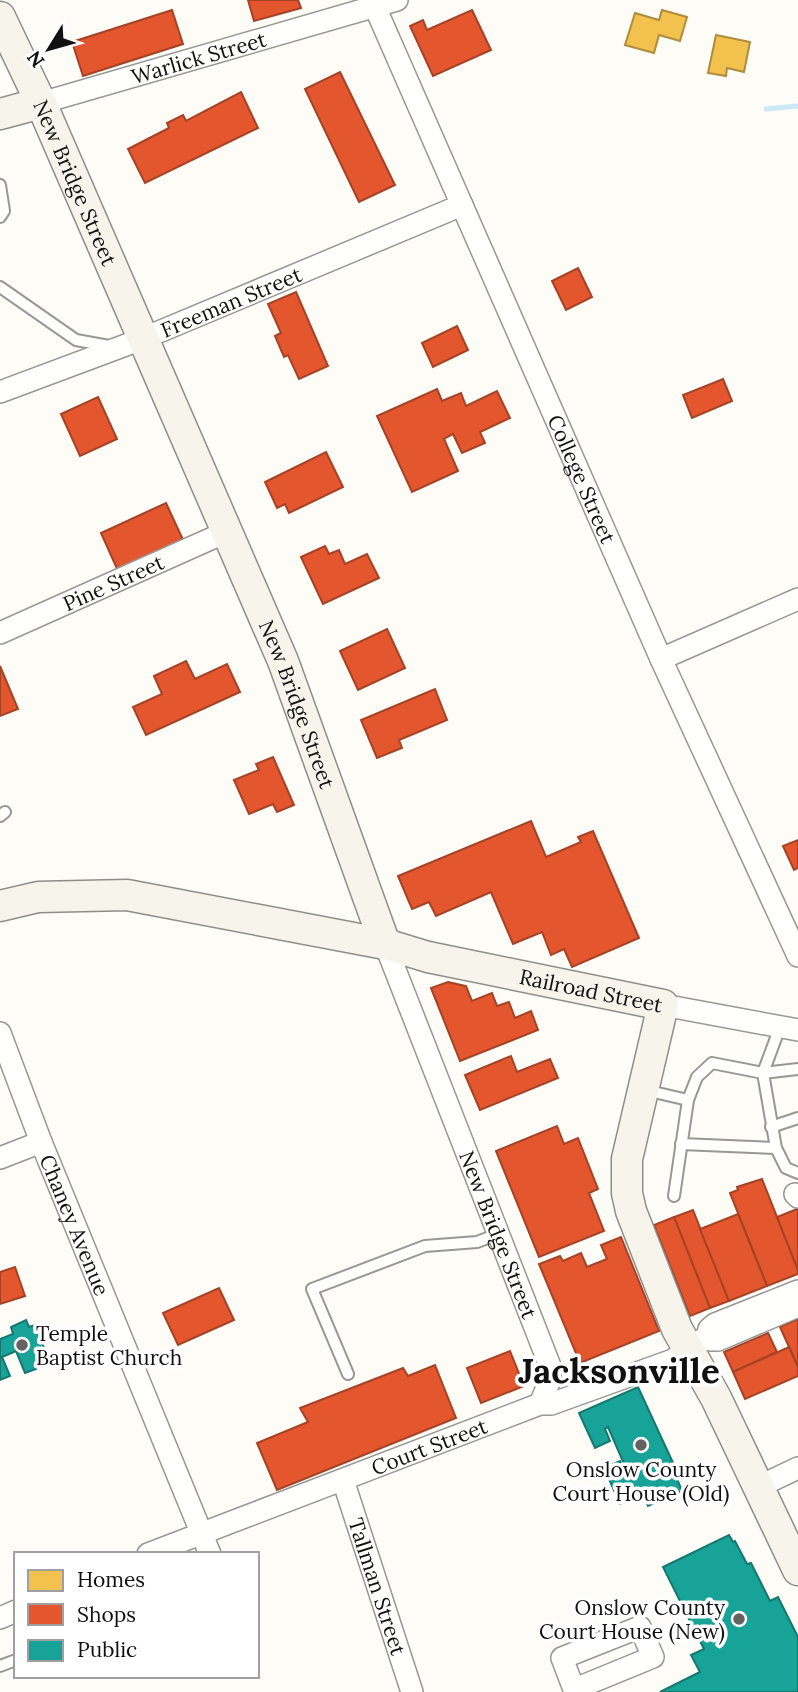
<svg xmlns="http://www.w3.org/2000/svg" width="798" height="1692" font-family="Lora,serif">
<rect width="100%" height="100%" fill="#fdfcf7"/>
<g fill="#f2c14e" stroke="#ae8c3c" stroke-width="2">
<polygon points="662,10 687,17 680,41 659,35 654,53 625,45 635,13 659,20"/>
<polygon points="716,35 750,42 744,72 727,68 726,76 708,73"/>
</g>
<g fill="#e4572e" stroke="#a54225" stroke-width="2">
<polygon points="248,0 298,0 301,8 254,21"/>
<polygon points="172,10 183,44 83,76 72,42"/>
<polygon points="472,10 491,50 433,76 410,26 423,20 427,30"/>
<polygon points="340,72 395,185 359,202 305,89"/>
<polygon points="241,92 258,128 145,183 128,149 169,128 167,123 183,115 186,121"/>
<polygon points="578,268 592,297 566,310 552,281"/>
<polygon points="296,292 328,366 299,379 288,355 284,357 275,336 281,333 268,304"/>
<polygon points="457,326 468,350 433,367 422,343"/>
<polygon points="723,379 732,401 692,418 683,395"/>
<polygon points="437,389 442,401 461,393 466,406 497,391 510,418 480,432 485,443 462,453 453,434 444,439 458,471 412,492 377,416"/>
<polygon points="98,397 117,439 80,456 61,414"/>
<polygon points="326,452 343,487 289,513 285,504 277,508 265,482"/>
<polygon points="166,503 184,542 118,571 101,533"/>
<polygon points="325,546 329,554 339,550 345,564 367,554 379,578 323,604 301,557"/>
<polygon points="387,629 405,668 358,690 340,651"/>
<polygon points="186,661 195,679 227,664 240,692 146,735 133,707 162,694 154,676"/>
<polygon points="0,666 18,709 0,716"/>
<polygon points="435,689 447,720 399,740 402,748 377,758 361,720"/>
<polygon points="273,757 294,805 277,812 273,804 249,814 234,780 259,770 256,764"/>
<polygon points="531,821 546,857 581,842 578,837 593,831 639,938 572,967 564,949 551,955 542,932 513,944 491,892 436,916 429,902 412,909 398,876"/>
<polygon points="798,840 798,868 794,870 783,846"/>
<polygon points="448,982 466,986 472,1001 492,993 497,1006 509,1002 515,1018 531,1011 538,1030 460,1061 431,988"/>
<polygon points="511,1056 517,1072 550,1059 558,1078 480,1110 465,1075"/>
<polygon points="557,1126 564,1144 578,1138 598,1189 589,1193 604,1231 539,1257 496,1151"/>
<polygon points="762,1179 798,1270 798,1274 767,1286 730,1193 738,1190 737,1187"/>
<polygon points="797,1209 798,1211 798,1270 777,1217"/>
<polygon points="693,1210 729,1301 710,1308 674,1217"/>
<polygon points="738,1214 767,1286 729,1301 700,1229"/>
<polygon points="674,1217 710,1308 690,1316 654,1225"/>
<polygon points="621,1237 659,1331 580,1363 539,1264 560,1256 563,1261 581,1253 587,1267 607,1259 601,1245"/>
<polygon points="15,1267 25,1296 0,1304 0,1272"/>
<polygon points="219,1288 234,1320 178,1345 163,1313"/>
<polygon points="798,1319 798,1367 780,1327"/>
<polygon points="768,1333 777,1352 733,1372 724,1352"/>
<polygon points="789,1347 798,1367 798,1376 745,1399 733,1372"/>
<polygon points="510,1351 524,1386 481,1403 467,1368"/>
<polygon points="435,1365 456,1418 277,1490 257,1443 308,1422 300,1408 403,1368 408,1376"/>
</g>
<g fill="#17a398" stroke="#157770" stroke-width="2">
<polygon points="26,1320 29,1327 35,1325 48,1358 34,1364 36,1369 25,1373 16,1351 2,1357 10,1376 0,1380 0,1339 13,1334 11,1327"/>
<polygon points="638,1387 680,1478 677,1479 682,1491 648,1506 644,1496 640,1497 639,1495 620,1504 604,1468 620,1461 626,1474 628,1473 608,1427 605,1429 610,1441 595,1448 579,1413"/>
<polygon points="729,1535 733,1542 735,1541 747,1564 751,1563 770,1601 778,1597 798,1637 798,1692 660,1692 700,1672 691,1655 704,1649 663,1567"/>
</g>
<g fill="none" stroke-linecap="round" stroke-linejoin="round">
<polyline stroke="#cde8f7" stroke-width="5" points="766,109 798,106"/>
<g stroke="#979795" stroke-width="14">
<g id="lane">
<polyline points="0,185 4,211 0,217"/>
<polyline points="0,287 76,340 109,346"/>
<polyline points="0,816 5,812"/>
<polyline points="780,1027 763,1073 798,1069"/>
<polyline points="645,1090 688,1100 697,1077 712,1063 763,1073 776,1148 786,1168 798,1173"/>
<polyline points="771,1127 798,1118"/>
<polyline points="681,1144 776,1148"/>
<polyline points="674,1196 688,1100"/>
<polyline points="348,1374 312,1289 425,1246 477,1242 498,1234"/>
<polyline points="0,1666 16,1660"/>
</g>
</g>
<g stroke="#979795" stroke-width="24">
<g id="street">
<path id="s1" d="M 372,0 L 661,659 L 798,956"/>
<path id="s2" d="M 41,103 L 397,0"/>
<path id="s3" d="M 0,392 L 142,339 L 462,205"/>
<path id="s4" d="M 0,633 L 226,532"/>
<polyline points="661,659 798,599"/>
<path id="s5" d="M 385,944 L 550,1366 L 550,1380 L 540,1404"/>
<polyline points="663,1005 798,1030"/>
<path id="s6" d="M 0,1033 L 41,1142 L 210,1554"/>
<polyline points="0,1158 41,1142"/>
<polyline points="795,1194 798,1197"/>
<polyline points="707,1337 710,1340 718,1340 798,1306"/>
<path id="s7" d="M 343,1480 L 412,1692"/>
<polyline points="758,1487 798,1468"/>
<path id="s8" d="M 148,1554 L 540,1404 L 551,1404 L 673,1360 L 690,1346 L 707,1337 L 709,1329 L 715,1324 L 798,1291"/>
<polyline points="0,1618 16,1611"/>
<polyline points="575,1689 653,1657 640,1627 562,1658 575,1692"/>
</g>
</g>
<g stroke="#8e8d8b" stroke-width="33">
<g id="secondary">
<path id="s9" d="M 0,17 L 41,103 L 283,661 L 385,944"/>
<polyline points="0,114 41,103"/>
<path id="s10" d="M 0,906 L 38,897 L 127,895 L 385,944 L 428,957 L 663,1005 L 627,1159 L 627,1193 L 631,1211 L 677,1329 L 716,1398 L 798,1570"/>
</g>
</g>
<use href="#lane" stroke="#fffffe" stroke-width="10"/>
<use href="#street" stroke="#fffffe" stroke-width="21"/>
<use href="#secondary" stroke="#f6f4eb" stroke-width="30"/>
</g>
<g fill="#646362" stroke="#fff" stroke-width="2.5">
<circle cx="22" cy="1345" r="7"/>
<circle cx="641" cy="1445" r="7"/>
<circle cx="739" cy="1619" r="7"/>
</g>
<g text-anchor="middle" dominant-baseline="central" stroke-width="7" stroke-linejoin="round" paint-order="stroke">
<g font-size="21" fill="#111" stroke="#fff">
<text stroke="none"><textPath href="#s2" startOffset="164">Warlick Street</textPath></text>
<text stroke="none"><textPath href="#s9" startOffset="182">New Bridge Street</textPath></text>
<text stroke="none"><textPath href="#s3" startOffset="248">Freeman Street</textPath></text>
<text stroke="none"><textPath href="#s1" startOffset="523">College Street</textPath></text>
<text stroke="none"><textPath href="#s4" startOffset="124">Pine Street</textPath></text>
<text stroke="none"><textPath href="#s9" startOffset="749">New Bridge Street</textPath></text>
<text stroke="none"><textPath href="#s10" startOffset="602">Railroad Street</textPath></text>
<text stroke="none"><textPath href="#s6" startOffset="206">Chaney Avenue</textPath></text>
<text stroke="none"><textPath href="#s5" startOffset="312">New Bridge Street</textPath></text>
<text stroke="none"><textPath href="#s8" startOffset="301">Court Street</textPath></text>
<text stroke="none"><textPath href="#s7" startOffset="112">Tallman Street</textPath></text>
</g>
<g font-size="21" fill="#111" stroke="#fff" text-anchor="start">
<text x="36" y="1333">Temple<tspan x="36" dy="24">Baptist Church</tspan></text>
<text x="641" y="1469" text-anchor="middle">Onslow County<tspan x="641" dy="24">Court House (Old)</tspan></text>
<text x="725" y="1607" text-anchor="end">Onslow County<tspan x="725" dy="24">Court House (New)</tspan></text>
</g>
<g font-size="35" font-weight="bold" fill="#111" stroke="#fff">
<text x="619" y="1370">Jacksonville</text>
</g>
</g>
<rect x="14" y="1552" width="245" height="126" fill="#ffffff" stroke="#a0a0a0" stroke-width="2"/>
<rect x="28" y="1570" width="35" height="21" fill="#f2c14e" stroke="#a0a0a0" stroke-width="2"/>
<text x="77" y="1587" font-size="21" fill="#111111">Homes</text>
<rect x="28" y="1604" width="35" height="21" fill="#e4572e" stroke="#a0a0a0" stroke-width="2"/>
<text x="77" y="1622" font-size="21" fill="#111111">Shops</text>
<rect x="28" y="1640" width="35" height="21" fill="#17a398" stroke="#a0a0a0" stroke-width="2"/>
<text x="77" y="1657" font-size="21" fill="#111111">Public</text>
<g transform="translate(49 49) rotate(233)" stroke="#ffffff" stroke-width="5" paint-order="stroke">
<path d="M0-5L12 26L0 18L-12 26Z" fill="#111111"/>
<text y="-10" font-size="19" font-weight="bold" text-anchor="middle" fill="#111111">N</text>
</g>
</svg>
